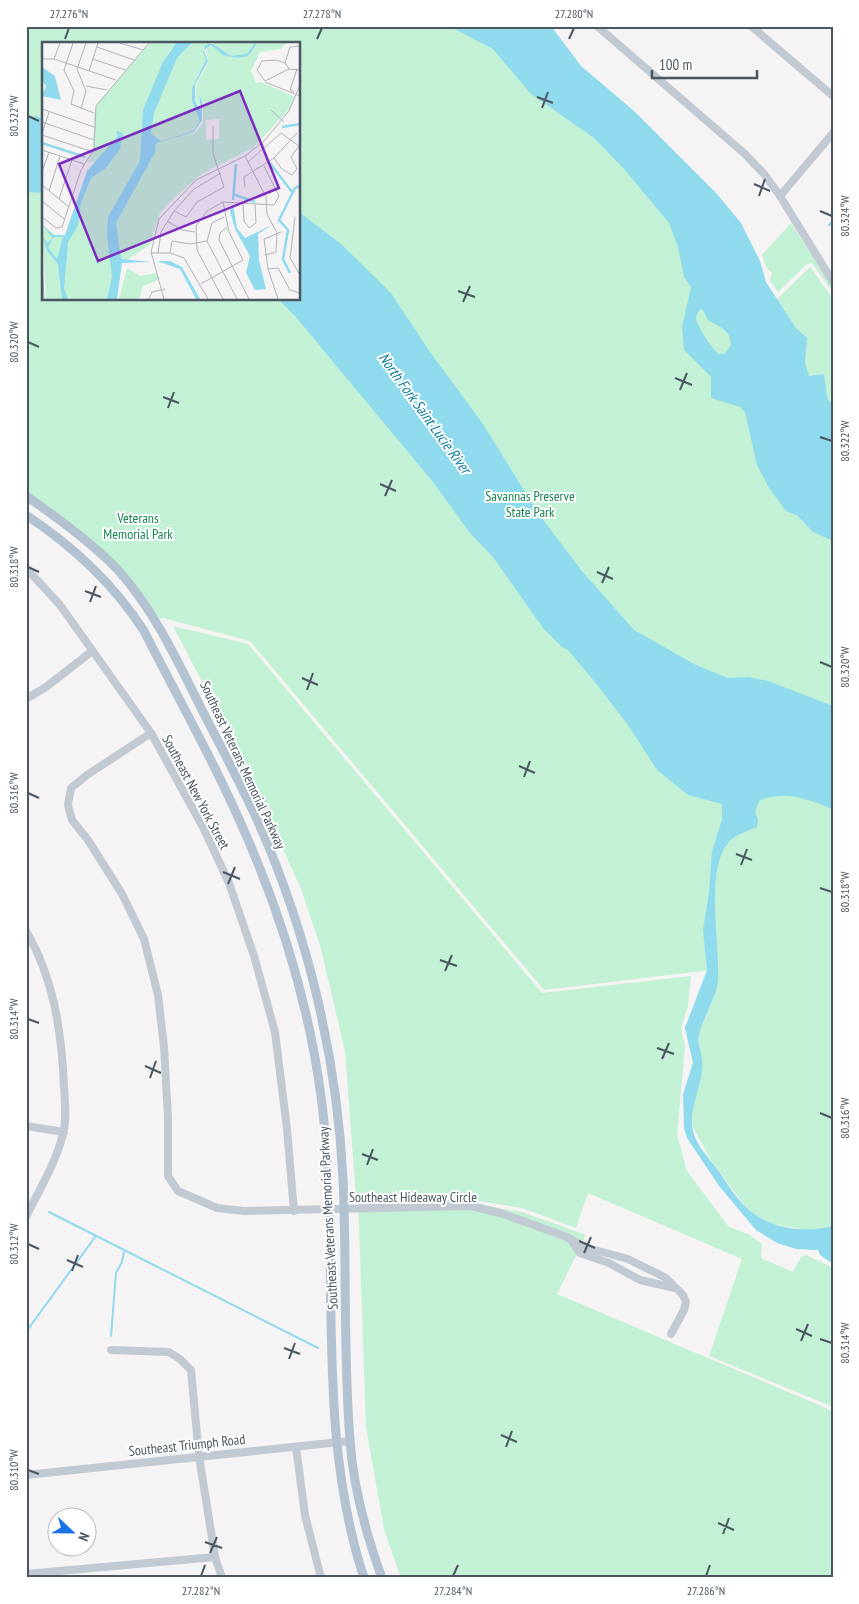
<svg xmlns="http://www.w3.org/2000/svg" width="859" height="1604" font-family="'PT Sans Narrow',sans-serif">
<rect width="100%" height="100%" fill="#f5f3f3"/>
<g fill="#c3f1d5" fill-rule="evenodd">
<path d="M 26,26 L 498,26 L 764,312 L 810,267 L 833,299 L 833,1235 L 756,1221 L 710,1159 L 687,1116 L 697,1029 L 711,970 L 544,990 L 250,641 L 163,618 L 160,619 L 124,572 L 26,492 ZM 44,44 L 299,44 L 299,299 L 44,299 Z"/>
<polygon points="791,223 833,288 833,293 812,263 807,264 778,292 770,281 772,273 766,267 762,255"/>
<polygon points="173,626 248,644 542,993 691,976 688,1006 681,1028 685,1046 677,1135 687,1171 729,1227 748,1234 762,1244 761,1258 793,1272 801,1257 806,1255 833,1268 833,1407 709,1356 742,1259 588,1193 576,1228 522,1208 433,1193 356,1196 345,1051 320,945 301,889 239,752"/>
<polygon points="433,1197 522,1212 586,1235 557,1294 833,1411 833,1578 401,1578 384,1529 366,1427 358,1199"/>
</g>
<g fill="#90daee" fill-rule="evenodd">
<path d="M 449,26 L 551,26 L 581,66 L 634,111 L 717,194 L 741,223 L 760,261 L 766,282 L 796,328 L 807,338 L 805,363 L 809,376 L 824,374 L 827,397 L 833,406 L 833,541 L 813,532 L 798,516 L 786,511 L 769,488 L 757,465 L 745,412 L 740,407 L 711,398 L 711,377 L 684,350 L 682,327 L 691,287 L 684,277 L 678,247 L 669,223 L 624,169 L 594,138 L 531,94 L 493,49 ZM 700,309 L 703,310 L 708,320 C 721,328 730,329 731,345 L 725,353 L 719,354 C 712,349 695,324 696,316 Z"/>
<polygon points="26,115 44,118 44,193 26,192"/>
<path d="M 299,212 L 341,244 L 391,293 L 430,352 L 483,424 L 538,513 L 581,570 L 634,630 L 696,665 L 728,678 L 749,677 L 768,681 L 833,706 L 833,809 C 806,799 788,790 760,800 L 755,811 L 758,820 L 757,827 C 748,831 734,835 728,843 C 705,870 720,947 718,981 C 716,997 703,1018 699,1034 C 697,1045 701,1050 702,1060 C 705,1083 687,1108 693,1131 C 696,1145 709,1158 717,1169 C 727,1183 737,1200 750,1211 C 772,1229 806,1233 833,1226 L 833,1264 L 820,1255 L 818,1250 L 796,1249 L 777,1243 L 756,1230 L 719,1186 L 687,1138 L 684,1128 L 683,1094 L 693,1063 L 685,1028 L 707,970 L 703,930 L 709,893 L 712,851 L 722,820 L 722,804 L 688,795 L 657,770 L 628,725 L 594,681 L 568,650 L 562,647 L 543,628 L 493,557 L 470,533 L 433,482 L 295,316 L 278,299 L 299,299 Z"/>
</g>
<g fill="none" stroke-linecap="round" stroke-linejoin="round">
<g stroke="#90daee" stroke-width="2">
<polyline points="829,225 833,221"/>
<polyline points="49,1212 318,1348"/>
<polyline points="26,1332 95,1237"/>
<polyline points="111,1336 116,1273 122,1262 124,1252"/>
</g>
<g stroke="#c1cad2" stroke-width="8">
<polyline points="597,26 745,154 765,175 780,196 833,282"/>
<polyline points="751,26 833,96"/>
<polyline points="780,196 833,133"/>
<polyline points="26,568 60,605 151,733 204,829 229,883 254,956 275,1032 287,1129 294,1211"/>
<polyline points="26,699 46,687 91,652"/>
<polyline points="151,733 87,775 71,788 68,805 72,820 88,840 122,894 144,939 158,995 164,1047 168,1118 168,1176 178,1191 217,1208 244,1211 471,1206 500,1213 534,1225 567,1237 584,1247 628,1259 666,1278 683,1295 686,1302 684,1310 671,1334"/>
<path d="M 26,931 C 54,978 62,1034 64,1088 C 65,1102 67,1120 63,1134 C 56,1163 39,1190 26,1217"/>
<polyline points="26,1126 64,1132"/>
<polyline points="572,1241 580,1253 609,1263 640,1280 675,1288"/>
<polyline points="111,1350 169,1352 180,1359 191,1370 199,1456 215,1557 222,1578"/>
<polyline points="296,1447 305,1515 321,1578"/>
<polyline points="26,1475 350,1441"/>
<polyline points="26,1574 215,1557"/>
</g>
<g stroke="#b3c2d1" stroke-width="9">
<path d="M 26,496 C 58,518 91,542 118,570 C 155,611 179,664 203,712 C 222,749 242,786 259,824 C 308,935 337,1057 343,1179 C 347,1266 343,1353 350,1440 C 353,1486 366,1534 382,1578"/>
<path d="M 26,515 C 73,546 113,583 144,631 C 178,698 216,765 246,835 C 282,918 309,1006 321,1096 C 342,1255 313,1423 364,1578"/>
</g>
</g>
<path fill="none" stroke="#4a5661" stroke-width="2" d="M 65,39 L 69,28M 317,39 L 322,28M 569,39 L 574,28M 537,97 L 553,103M 542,108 L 548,92M 28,116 L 39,121M 754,184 L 770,191M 759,196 L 765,179M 820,211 L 832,216M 458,291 L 475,297M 463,302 L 470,286M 28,342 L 39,347M 675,378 L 692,385M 680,390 L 687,373M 163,397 L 179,403M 168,408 L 174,392M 820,437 L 832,441M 380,484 L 396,491M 385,496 L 392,480M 28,567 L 39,572M 597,572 L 613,579M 602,583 L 609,567M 85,591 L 101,597M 90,602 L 96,586M 820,662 L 832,667M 302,678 L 318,685M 307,690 L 313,673M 519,766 L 535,773M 524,777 L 530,761M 28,793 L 39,798M 736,854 L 752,860M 741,865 L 747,849M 223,872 L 240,879M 228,884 L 235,867M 820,888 L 832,892M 440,960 L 457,966M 445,971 L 452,955M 28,1019 L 39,1023M 657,1048 L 674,1054M 662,1059 L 669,1043M 145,1066 L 161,1073M 150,1078 L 156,1061M 820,1113 L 832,1118M 362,1154 L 378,1160M 367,1165 L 373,1149M 579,1241 L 595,1248M 28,1244 L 39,1249M 584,1253 L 591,1237M 67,1260 L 83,1267M 72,1271 L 78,1255M 796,1329 L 812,1336M 820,1339 L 832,1343M 801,1341 L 808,1324M 284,1348 L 300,1354M 289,1359 L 295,1343M 501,1435 L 517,1442M 506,1447 L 512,1431M 28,1470 L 39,1474M 718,1523 L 734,1530M 723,1534 L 729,1518M 205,1542 L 222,1548M 210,1553 L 217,1537M 201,1576 L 205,1565M 453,1576 L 458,1565M 706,1576 L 710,1565"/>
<g text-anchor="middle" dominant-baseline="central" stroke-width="4" stroke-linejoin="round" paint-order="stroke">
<g font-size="14" fill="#17864f" stroke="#fff">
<text x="530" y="496">Savannas Preserve<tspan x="530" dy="16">State Park</tspan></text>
<text x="138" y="518">Veterans<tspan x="138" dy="16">Memorial Park</tspan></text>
</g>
<g font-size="14" fill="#4a5661" stroke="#fff">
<text transform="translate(243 765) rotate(65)">Southeast Veterans Memorial Parkway</text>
<text transform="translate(196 792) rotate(62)">Southeast New York Street</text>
<text x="413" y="1197">Southeast Hideaway Circle</text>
<text transform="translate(328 1218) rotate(-93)">Southeast Veterans Memorial Parkway</text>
<text transform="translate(187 1445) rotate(-6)">Southeast Triumph Road</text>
</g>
<g font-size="15" font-style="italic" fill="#0c7c9b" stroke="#fff">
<text transform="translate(425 413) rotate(54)">North Fork Saint Lucie River</text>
</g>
</g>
<g transform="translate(42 42)">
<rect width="258" height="258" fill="#f5f3f3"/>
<path d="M 108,1 L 134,1 L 125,13 L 136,15 L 150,1 L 169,1 L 161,6 L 164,18 L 150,46 L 150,59 L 159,78 L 151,91 L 134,97 L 153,91 L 161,81 L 161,58 L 157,53 L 158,66 L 154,58 L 154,43 L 166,21 L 164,6 L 168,3 L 178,8 L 171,1 L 244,1 L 239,7 L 218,10 L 209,29 L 214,41 L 219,40 L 253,55 L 248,66 L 211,106 L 159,132 L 130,158 L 118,171 L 108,203 L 75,224 L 70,257 L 4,257 L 0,183 L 15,194 L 23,195 L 30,187 L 33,170 L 56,119 L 45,120 L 51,110 L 52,72 L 56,61 ZM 177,77 L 177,97 L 164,98 L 164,78 ZM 85,226 L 98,234 L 114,231 L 117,238 L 101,244 L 97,257 L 77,257 Z" fill="#c3f1d5" fill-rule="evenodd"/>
<path d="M 134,1 L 150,1 L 135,16 L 112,71 L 109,92 L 119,99 L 152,89 L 158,79 L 150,59 L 150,46 L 164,18 L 161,10 L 163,4 L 167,2 L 171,2 L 189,14 L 205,12 L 213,1 L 214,3 L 206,14 L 196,16 L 181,13 L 169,3 L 162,8 L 166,19 L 153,43 L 153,59 L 159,68 L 157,53 L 160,58 L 160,78 L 152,90 L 114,101 L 113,110 L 74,181 L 79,217 L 109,220 L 80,221 L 75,257 L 65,257 L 70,235 L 65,194 L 66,175 L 98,119 L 101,68 L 121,20 ZM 0,25 L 13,34 L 19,58 L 0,54 L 4,44 L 0,38 ZM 74,89 L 81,91 L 78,107 L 64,126 L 49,136 L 39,161 L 36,184 L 26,200 L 22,247 L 26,257 L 20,257 L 16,222 L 5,209 L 0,193 L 5,201 L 11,197 L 0,182 L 11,193 L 23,193 L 45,129 L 76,94 ZM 12,195 L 21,195 L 15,217 L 6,205 ZM 191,163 L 195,186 L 203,196 L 230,183 L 216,192 L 217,218 L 224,247 L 213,248 L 204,231 L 208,214 L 193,187 L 188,169 ZM 115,219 L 128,219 L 140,225 L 158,257 L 154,257 L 138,227 Z" fill="#90daee" fill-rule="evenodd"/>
<path fill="none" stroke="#90daee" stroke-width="2.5" d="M 240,85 L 258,82M 0,101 L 43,115M 228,121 L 250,150M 191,152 L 213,160M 191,158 L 194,122M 248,231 L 241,217 L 246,188 L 237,178 L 253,146 L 258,144"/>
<path fill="none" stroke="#b1b4b9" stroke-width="1" d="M 31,1 L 22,28 L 32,49 L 29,62 L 52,71M 78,1 L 101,8M 55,5 L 92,18M 0,17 L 12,17 L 74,38M 12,17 L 18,1M 51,17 L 83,28M 243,21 L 248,5 L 258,4M 247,27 L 243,21 L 234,18 L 220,19 L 215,28 L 223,39 L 247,27 L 258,28M 47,29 L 56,1M 223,40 L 258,54M 44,44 L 65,48M 252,50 L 248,48 L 255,27M 0,67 L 52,85M 39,67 L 44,49 L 35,27 L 44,1M 229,68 L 242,80M 0,80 L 52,98M 0,92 L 7,70M 0,93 L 51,110M 0,108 L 42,122M 203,114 L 224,155 L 225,172 L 235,191 L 234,210 L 223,213M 206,120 L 239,91 L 257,104 L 249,115 L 255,127 L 250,133 L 240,127 L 232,116M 0,130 L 7,110M 0,143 L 27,165M 203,145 L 202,135 L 232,116 L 255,91M 7,149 L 18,114M 17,157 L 30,118M 0,159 L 22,177M 201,161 L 202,179 L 207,186 L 214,181 L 213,162M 132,169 L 144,175 L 155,160 L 182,145 L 171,111 L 171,84M 0,175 L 14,186 L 20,185 L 39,128 L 52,107 L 54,64 L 107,1M 182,175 L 170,181 L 165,199 L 195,257M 253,175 L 248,216 L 258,233M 125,179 L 140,188 L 153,190M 185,185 L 178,191 L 177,198 L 207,257M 109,211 L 128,211 L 142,216 L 166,257M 116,211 L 119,190 L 132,169 L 152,147 L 179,131M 128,211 L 130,199 L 148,202 L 165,199M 0,217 L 2,257M 226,227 L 236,226 L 248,248 L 258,251M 159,242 L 201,218 L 187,190 L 181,160M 107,257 L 110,250 L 123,247M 122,257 L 109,210 L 117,177 L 154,138 L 203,114 L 222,99 L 247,69 L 258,43M 181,257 L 155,208 L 154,184 L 165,169 L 181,160 L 232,163 L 237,154 L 222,124M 236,257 L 226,227 L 222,197 L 239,190"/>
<path fill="#7b2cbf" fill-opacity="0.15" stroke="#7b2cbf" stroke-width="2.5" d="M 198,49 L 237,146 L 56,219 L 17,122 Z"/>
<rect width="258" height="258" fill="none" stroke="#4a5661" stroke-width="2.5"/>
</g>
<rect width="859" height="1604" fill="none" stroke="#ffffff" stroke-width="55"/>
<g transform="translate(72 1532) rotate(112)"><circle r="24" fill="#ffffff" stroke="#b7bbc0"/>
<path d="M0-4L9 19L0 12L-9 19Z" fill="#1a73e8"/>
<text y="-8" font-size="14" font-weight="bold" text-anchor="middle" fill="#4a5661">N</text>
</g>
<path d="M652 70v8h105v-8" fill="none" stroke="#4a5661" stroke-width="2.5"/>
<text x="659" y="70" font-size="15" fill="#4a5661" stroke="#ffffff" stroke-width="4" paint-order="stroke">100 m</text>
<rect x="28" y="28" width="804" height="1548" fill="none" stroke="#4a5661" stroke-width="2"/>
<g font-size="12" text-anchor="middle" fill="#4a5661">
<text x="69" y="18">27.276°N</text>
<text x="322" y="18">27.278°N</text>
<text x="574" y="18">27.280°N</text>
<text transform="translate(14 116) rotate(-90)" y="4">80.322°W</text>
<text transform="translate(845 216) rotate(-90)" y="4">80.324°W</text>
<text transform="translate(14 342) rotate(-90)" y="4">80.320°W</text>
<text transform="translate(845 441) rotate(-90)" y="4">80.322°W</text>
<text transform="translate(14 567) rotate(-90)" y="4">80.318°W</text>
<text transform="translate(845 667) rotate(-90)" y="4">80.320°W</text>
<text transform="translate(14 793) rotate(-90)" y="4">80.316°W</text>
<text transform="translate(845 892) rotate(-90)" y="4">80.318°W</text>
<text transform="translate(14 1019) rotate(-90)" y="4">80.314°W</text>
<text transform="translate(845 1118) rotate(-90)" y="4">80.316°W</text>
<text transform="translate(14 1244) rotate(-90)" y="4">80.312°W</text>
<text transform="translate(845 1343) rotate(-90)" y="4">80.314°W</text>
<text transform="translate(14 1470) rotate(-90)" y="4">80.310°W</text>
<text x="201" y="1595">27.282°N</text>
<text x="453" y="1595">27.284°N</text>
<text x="706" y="1595">27.286°N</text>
</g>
</svg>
